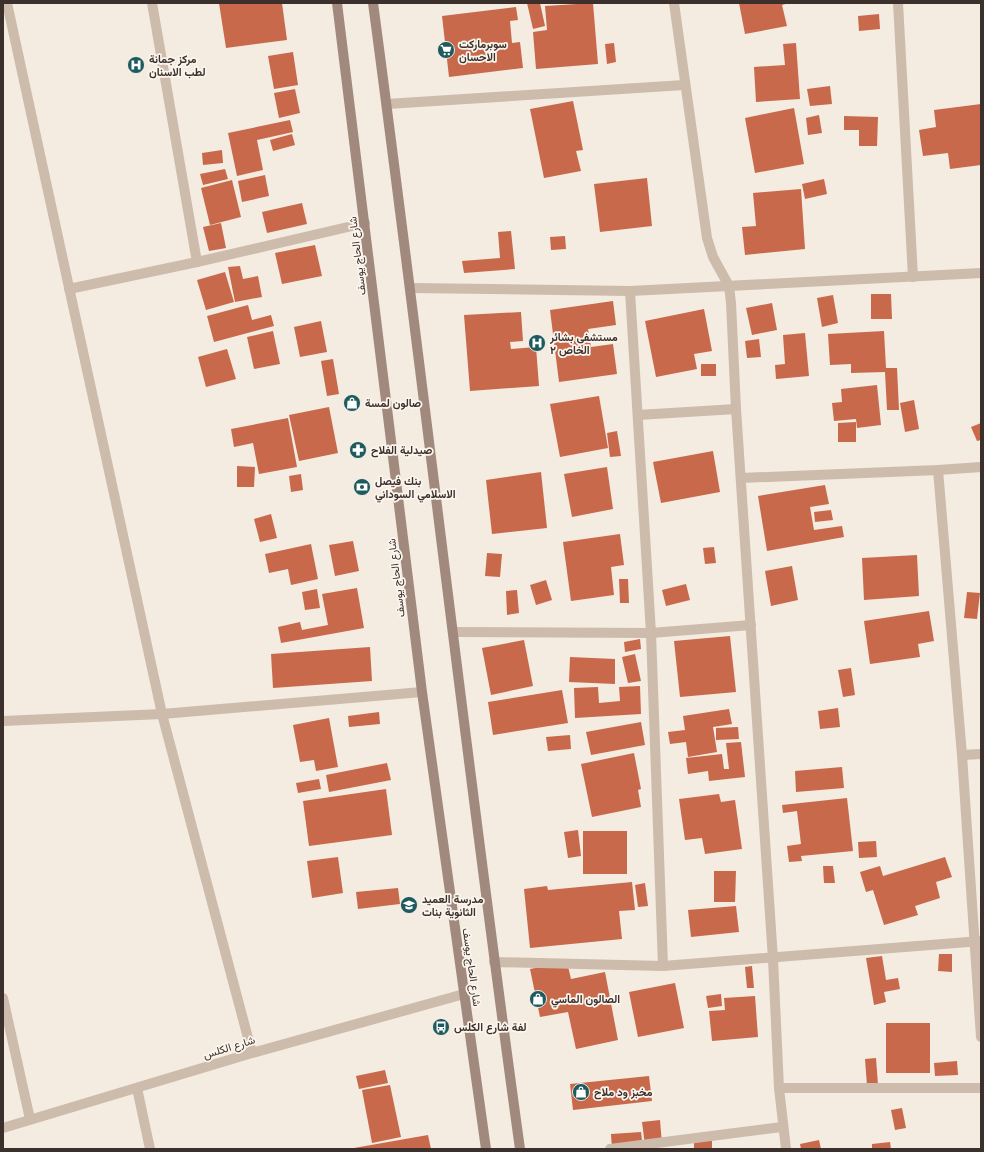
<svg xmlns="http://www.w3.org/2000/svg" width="984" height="1152" font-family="Mulish,Vazirmatn,sans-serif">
<rect width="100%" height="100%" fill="#f4ebe1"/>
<g fill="#c8694b">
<polygon points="219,3 282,3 287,40 226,48"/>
<polygon points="527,3 540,3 545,26 533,29"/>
<polygon points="593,3 598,64 536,69 533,32 547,30 545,6"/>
<polygon points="739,3 789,3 782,5 787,26 745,34"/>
<polygon points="516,7 518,20 510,21 512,43 520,42 523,68 449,77 442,16"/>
<polygon points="879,14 880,29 859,31 858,16"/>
<polygon points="614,43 616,62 607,64 605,44"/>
<polygon points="796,43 800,99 756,102 754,67 785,65 783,44"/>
<polygon points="293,52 298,85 274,89 268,56"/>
<polygon points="830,86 832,104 810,106 807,89"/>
<polygon points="295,89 300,113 279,118 274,93"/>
<polygon points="573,101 583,150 576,151 581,171 544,178 530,109"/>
<polygon points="981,104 981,165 950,169 948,153 923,156 919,130 936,127 934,110"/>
<polygon points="794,108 804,164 755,173 745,118"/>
<polygon points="819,115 822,133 808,135 806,118"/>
<polygon points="844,116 878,117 877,146 859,146 859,130 844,130"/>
<polygon points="290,120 293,132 257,140 263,170 237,176 228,133"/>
<polygon points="292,134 295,145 273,151 270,140"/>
<polygon points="222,150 223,163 203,165 202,153"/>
<polygon points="225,169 228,179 203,185 200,174"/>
<polygon points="265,175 269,196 242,202 238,181"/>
<polygon points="647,178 652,226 600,232 594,184"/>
<polygon points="824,179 827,194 805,199 802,184"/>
<polygon points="232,180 241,217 210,225 201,188"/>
<polygon points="801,189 805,249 745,255 742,227 756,226 753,193"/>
<polygon points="302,203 307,224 267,233 262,212"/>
<polygon points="221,223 226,248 209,251 203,227"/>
<polygon points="511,231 515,269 464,273 462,261 500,258 498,232"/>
<polygon points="565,236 566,249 551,250 550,237"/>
<polygon points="315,245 322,276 282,284 275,253"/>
<polygon points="240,266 243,279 258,276 262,297 235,302 228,267"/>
<polygon points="225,272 234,302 206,310 197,280"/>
<polygon points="871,294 891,294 892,319 871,319"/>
<polygon points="833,295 838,323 822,327 817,298"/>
<polygon points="613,301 616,325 588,329 591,347 613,344 617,374 559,382 550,310"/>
<polygon points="772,303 777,330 752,335 746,308"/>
<polygon points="248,305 252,320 271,315 274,326 214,342 207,316"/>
<polygon points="704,309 712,351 694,354 697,369 656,377 645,321"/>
<polygon points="521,312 523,341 510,342 511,349 536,347 539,386 470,391 464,315"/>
<polygon points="321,321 327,352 300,357 294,327"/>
<polygon points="273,331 280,364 254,369 247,337"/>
<polygon points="884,331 886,368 897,368 899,410 887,410 885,372 851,373 851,364 830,365 828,334"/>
<polygon points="805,333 809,376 776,379 775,365 785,364 783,335"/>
<polygon points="759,339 761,357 747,358 745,341"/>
<polygon points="227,349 236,379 206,387 198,357"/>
<polygon points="333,359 339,394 327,396 321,361"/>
<rect x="701" y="364" width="15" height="12"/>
<polygon points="877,385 881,425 857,428 856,419 834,421 832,403 842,402 841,389"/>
<polygon points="599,396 608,448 560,457 550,404"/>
<polygon points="914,400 919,429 905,432 900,403"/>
<polygon points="329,407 338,453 299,461 289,415"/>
<polygon points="288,418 297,467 259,474 253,443 234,447 231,429"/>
<polygon points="856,422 856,442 838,442 838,423"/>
<polygon points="981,423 981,440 977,441 971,427"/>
<polygon points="617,431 621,456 610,457 607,433"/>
<polygon points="713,451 720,492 661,503 653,462"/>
<polygon points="237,466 255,467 254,487 237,487"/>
<polygon points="607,467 613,509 572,517 564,474"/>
<polygon points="541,472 547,528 492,534 486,480"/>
<polygon points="301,474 303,490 291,492 289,476"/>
<polygon points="825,485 829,504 810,507 814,530 842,526 844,537 767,551 758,496"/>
<polygon points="831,510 833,520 815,522 814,512"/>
<polygon points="271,514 277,538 260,542 254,519"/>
<polygon points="620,534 624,565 611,567 614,595 571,601 563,542"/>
<polygon points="353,541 359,571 335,576 329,545"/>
<polygon points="311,544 318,579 291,585 288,569 269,573 265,554"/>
<polygon points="714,547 716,563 705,564 703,548"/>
<polygon points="487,553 502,554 500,577 485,576"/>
<polygon points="917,555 919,596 864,600 862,558"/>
<polygon points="792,566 798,600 771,606 765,571"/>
<polygon points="619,579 628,579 629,603 620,603"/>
<polygon points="546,580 552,600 536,605 530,585"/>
<polygon points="686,584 690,600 666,606 662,590"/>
<polygon points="357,588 364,628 281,643 278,627 300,622 302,630 328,625 322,594"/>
<polygon points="317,589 320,608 305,610 302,592"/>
<polygon points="517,590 519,613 507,615 506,591"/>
<polygon points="967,592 980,593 977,619 964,618"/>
<polygon points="929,611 934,641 918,644 920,657 870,664 864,621"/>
<polygon points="730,636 736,692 680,697 674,641"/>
<polygon points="640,639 641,649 625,652 624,642"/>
<polygon points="524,640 533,686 491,695 482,648"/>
<polygon points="370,647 372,681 273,688 271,654"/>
<polygon points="635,654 641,681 628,683 622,657"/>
<polygon points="570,657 615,659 615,684 569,682"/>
<polygon points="851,668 855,695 843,697 838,670"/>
<polygon points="640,686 641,714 575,718 574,688 598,687 599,703 620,701 619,687"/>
<polygon points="562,690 568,723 493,735 488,702"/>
<polygon points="838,708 840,727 820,729 818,711"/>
<polygon points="729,709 732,724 713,727 717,752 688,757 686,742 670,744 668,732 685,730 683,716"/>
<polygon points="379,712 380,724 349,727 348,716"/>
<polygon points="329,718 338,767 316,771 314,760 300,762 293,725"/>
<polygon points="641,722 645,745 591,755 586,732"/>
<polygon points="738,727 739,739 716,740 716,728"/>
<polygon points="570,735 571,749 548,751 546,737"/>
<polygon points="741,742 745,777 709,781 708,771 688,774 686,758 722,754 724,769 729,769 726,743"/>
<polygon points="634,753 641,789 638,790 641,807 592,817 581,764"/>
<polygon points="387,763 391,780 329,792 326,775"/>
<polygon points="842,767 844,788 796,792 795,771"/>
<polygon points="319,779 321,789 298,793 296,783"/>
<polygon points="386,789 392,835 309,846 303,801"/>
<polygon points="719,794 721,802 735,800 742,849 705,854 702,838 685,840 679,799"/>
<polygon points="847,798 853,851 801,856 802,861 789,862 787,846 801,844 797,811 783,813 782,805"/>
<polygon points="578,830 581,856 568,858 564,832"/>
<rect x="583" y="831" width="44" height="43"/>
<polygon points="876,841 877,857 859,858 858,842"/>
<polygon points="338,857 343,893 312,898 307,861"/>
<polygon points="945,857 952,877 936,882 940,898 915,906 918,915 884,925 873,890 866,892 860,872 880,866 883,876"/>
<polygon points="823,866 833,866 835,883 824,883"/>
<polygon points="714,871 736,871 735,902 714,902"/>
<polygon points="632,882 635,910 619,911 622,939 530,948 524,889 547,886 548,890"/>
<polygon points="645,883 648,906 638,907 635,885"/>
<polygon points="398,888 400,904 358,909 356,892"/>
<polygon points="736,906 739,932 691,937 688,910"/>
<polygon points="939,954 952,954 952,972 938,971"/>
<polygon points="882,956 886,980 898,978 900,989 884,992 886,1002 874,1005 866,958"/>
<polygon points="567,962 571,979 605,972 618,1040 576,1049 568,1012 540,1017 530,969"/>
<polygon points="752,966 754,988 747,988 745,967"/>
<polygon points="675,983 684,1028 638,1037 629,992"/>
<polygon points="721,994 722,1006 708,1008 706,996"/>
<polygon points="755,996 758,1037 712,1041 709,1011 725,1010 724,998"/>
<rect x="886" y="1023" width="44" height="50"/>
<polygon points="876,1058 878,1085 867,1086 865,1059"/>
<polygon points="957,1061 958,1075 935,1076 934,1063"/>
<polygon points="385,1070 388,1083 359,1089 356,1076"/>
<polygon points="649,1076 652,1101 573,1110 570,1084"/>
<polygon points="390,1085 401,1137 372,1143 362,1090"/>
<polygon points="902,1108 906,1128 895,1130 891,1110"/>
<polygon points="660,1120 662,1144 645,1145 642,1122"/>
<polygon points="641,1132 643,1149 612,1149 611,1134"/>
<polygon points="428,1135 431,1149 354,1149 354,1148"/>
<polygon points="819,1140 821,1149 801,1149 800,1144"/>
<rect x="694" y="1141" width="18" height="8"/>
<polygon points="890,1142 891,1149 872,1149 872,1144"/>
</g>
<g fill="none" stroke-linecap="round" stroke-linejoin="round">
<g stroke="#cdbbac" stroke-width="10">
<polyline points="7,3 162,714 252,1053"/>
<polyline points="152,3 197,262"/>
<polyline points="674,3 707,238 713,257 729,286 731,303 736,409 773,959 779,1088 786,1149"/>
<polyline points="898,3 913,277"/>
<polyline points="387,104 684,85"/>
<polyline points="411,288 630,291 981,273"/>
<polyline points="69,289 197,262 365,223"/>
<polyline points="630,291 651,633 663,966"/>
<polyline points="638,415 736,409"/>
<polyline points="938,470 962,755 981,1037"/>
<polyline points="741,478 938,470 981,467"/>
<polyline points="453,632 651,633 751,625"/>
<polyline points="3,721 162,714 422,692"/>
<polyline points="962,755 981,754"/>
<polyline points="494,962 663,966 981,941"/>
<polyline points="3,998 30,1119"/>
<polyline points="137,1088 150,1149"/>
<polyline points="779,1088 981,1088"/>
<polyline points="610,1149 782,1127"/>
</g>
<polyline stroke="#cdbbac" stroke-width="10" points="3,1128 252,1053 464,994"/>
<g stroke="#a18a7d" stroke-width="10">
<polyline points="337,3 422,692 486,1149"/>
<path d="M 373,3 C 424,385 467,768 520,1149"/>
</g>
</g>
<defs>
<g id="supermarket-disc" transform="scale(0.9)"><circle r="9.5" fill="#1f5a5e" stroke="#fbf5ee"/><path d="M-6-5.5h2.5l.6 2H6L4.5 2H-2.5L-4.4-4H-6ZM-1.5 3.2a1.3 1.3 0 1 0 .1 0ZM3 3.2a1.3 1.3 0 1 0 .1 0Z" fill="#fff"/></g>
<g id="hospital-disc" transform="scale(0.9)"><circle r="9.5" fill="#1f5a5e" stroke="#fbf5ee"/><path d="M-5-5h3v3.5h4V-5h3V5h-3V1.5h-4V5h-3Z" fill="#fff"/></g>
<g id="shop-disc" transform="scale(0.9)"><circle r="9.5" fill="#1f5a5e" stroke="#fbf5ee"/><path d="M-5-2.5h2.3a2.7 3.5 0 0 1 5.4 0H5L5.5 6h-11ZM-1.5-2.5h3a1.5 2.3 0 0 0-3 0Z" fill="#fff"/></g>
<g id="pharmacy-disc" transform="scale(0.9)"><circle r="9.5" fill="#1f5a5e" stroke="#fbf5ee"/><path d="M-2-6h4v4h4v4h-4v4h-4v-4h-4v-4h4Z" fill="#fff"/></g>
<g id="bank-disc" transform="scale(0.9)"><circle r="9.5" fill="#1f5a5e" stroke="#fbf5ee"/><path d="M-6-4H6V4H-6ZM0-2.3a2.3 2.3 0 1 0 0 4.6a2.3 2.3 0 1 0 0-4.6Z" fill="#fff"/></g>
<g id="school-disc" transform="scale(0.9)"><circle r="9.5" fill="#1f5a5e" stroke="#fbf5ee"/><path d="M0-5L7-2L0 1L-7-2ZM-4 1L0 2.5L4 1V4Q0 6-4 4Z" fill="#fff"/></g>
<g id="bus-disc" transform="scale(0.9)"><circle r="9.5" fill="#1f5a5e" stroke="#fbf5ee"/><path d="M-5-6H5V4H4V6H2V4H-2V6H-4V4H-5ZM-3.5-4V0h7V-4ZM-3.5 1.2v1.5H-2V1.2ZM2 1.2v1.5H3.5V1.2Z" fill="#fff"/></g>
</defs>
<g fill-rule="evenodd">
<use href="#supermarket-disc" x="446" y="50"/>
<use href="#hospital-disc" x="136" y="65"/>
<use href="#hospital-disc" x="537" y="343"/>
<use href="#shop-disc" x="352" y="403"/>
<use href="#pharmacy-disc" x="358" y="450"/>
<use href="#bank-disc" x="362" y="487"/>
<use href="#school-disc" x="409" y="905"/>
<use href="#shop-disc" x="538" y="999"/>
<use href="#bus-disc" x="441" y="1027"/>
<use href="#shop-disc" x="581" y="1092"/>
</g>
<g text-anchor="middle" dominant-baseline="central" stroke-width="3.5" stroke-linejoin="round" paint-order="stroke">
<g font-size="11" font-weight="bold" fill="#3b302b" stroke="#fbf5ee" text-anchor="start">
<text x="459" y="44">سوبرماركت<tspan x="459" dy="13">الاحسان</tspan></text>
<text x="149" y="59">مركز جمانة<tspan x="149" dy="13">لطب الاسنان</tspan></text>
<text x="550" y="337">مستشفى بشائر<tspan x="550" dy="13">الخاص ٢</tspan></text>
<text x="365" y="403">صالون لمسة</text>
<text x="371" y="450">صيدلية الفلاح</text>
<text x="375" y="481">بنك فيصل<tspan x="375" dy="13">الاسلامي السوداني</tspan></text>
<text x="422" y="899">مدرسة العميد<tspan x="422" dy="13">الثانوية بنات</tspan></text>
<text x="551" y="999">الصالون الماسي</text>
<text x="454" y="1027">لفة شارع الكلس</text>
<text x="594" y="1092">مخبز ود ملاح</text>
</g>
<g font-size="11" fill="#3b302b" stroke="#fbf5ee">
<text transform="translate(357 256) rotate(-97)">شارع الحاج يوسف</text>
<text transform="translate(396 578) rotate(-97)">شارع الحاج يوسف</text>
<text transform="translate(472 967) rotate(82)">شارع الحاج يوسف</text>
<text transform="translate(229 1047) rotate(-17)">شارع الكلس</text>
</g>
</g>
<rect width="984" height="1152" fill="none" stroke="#3b302b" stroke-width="8"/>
</svg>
